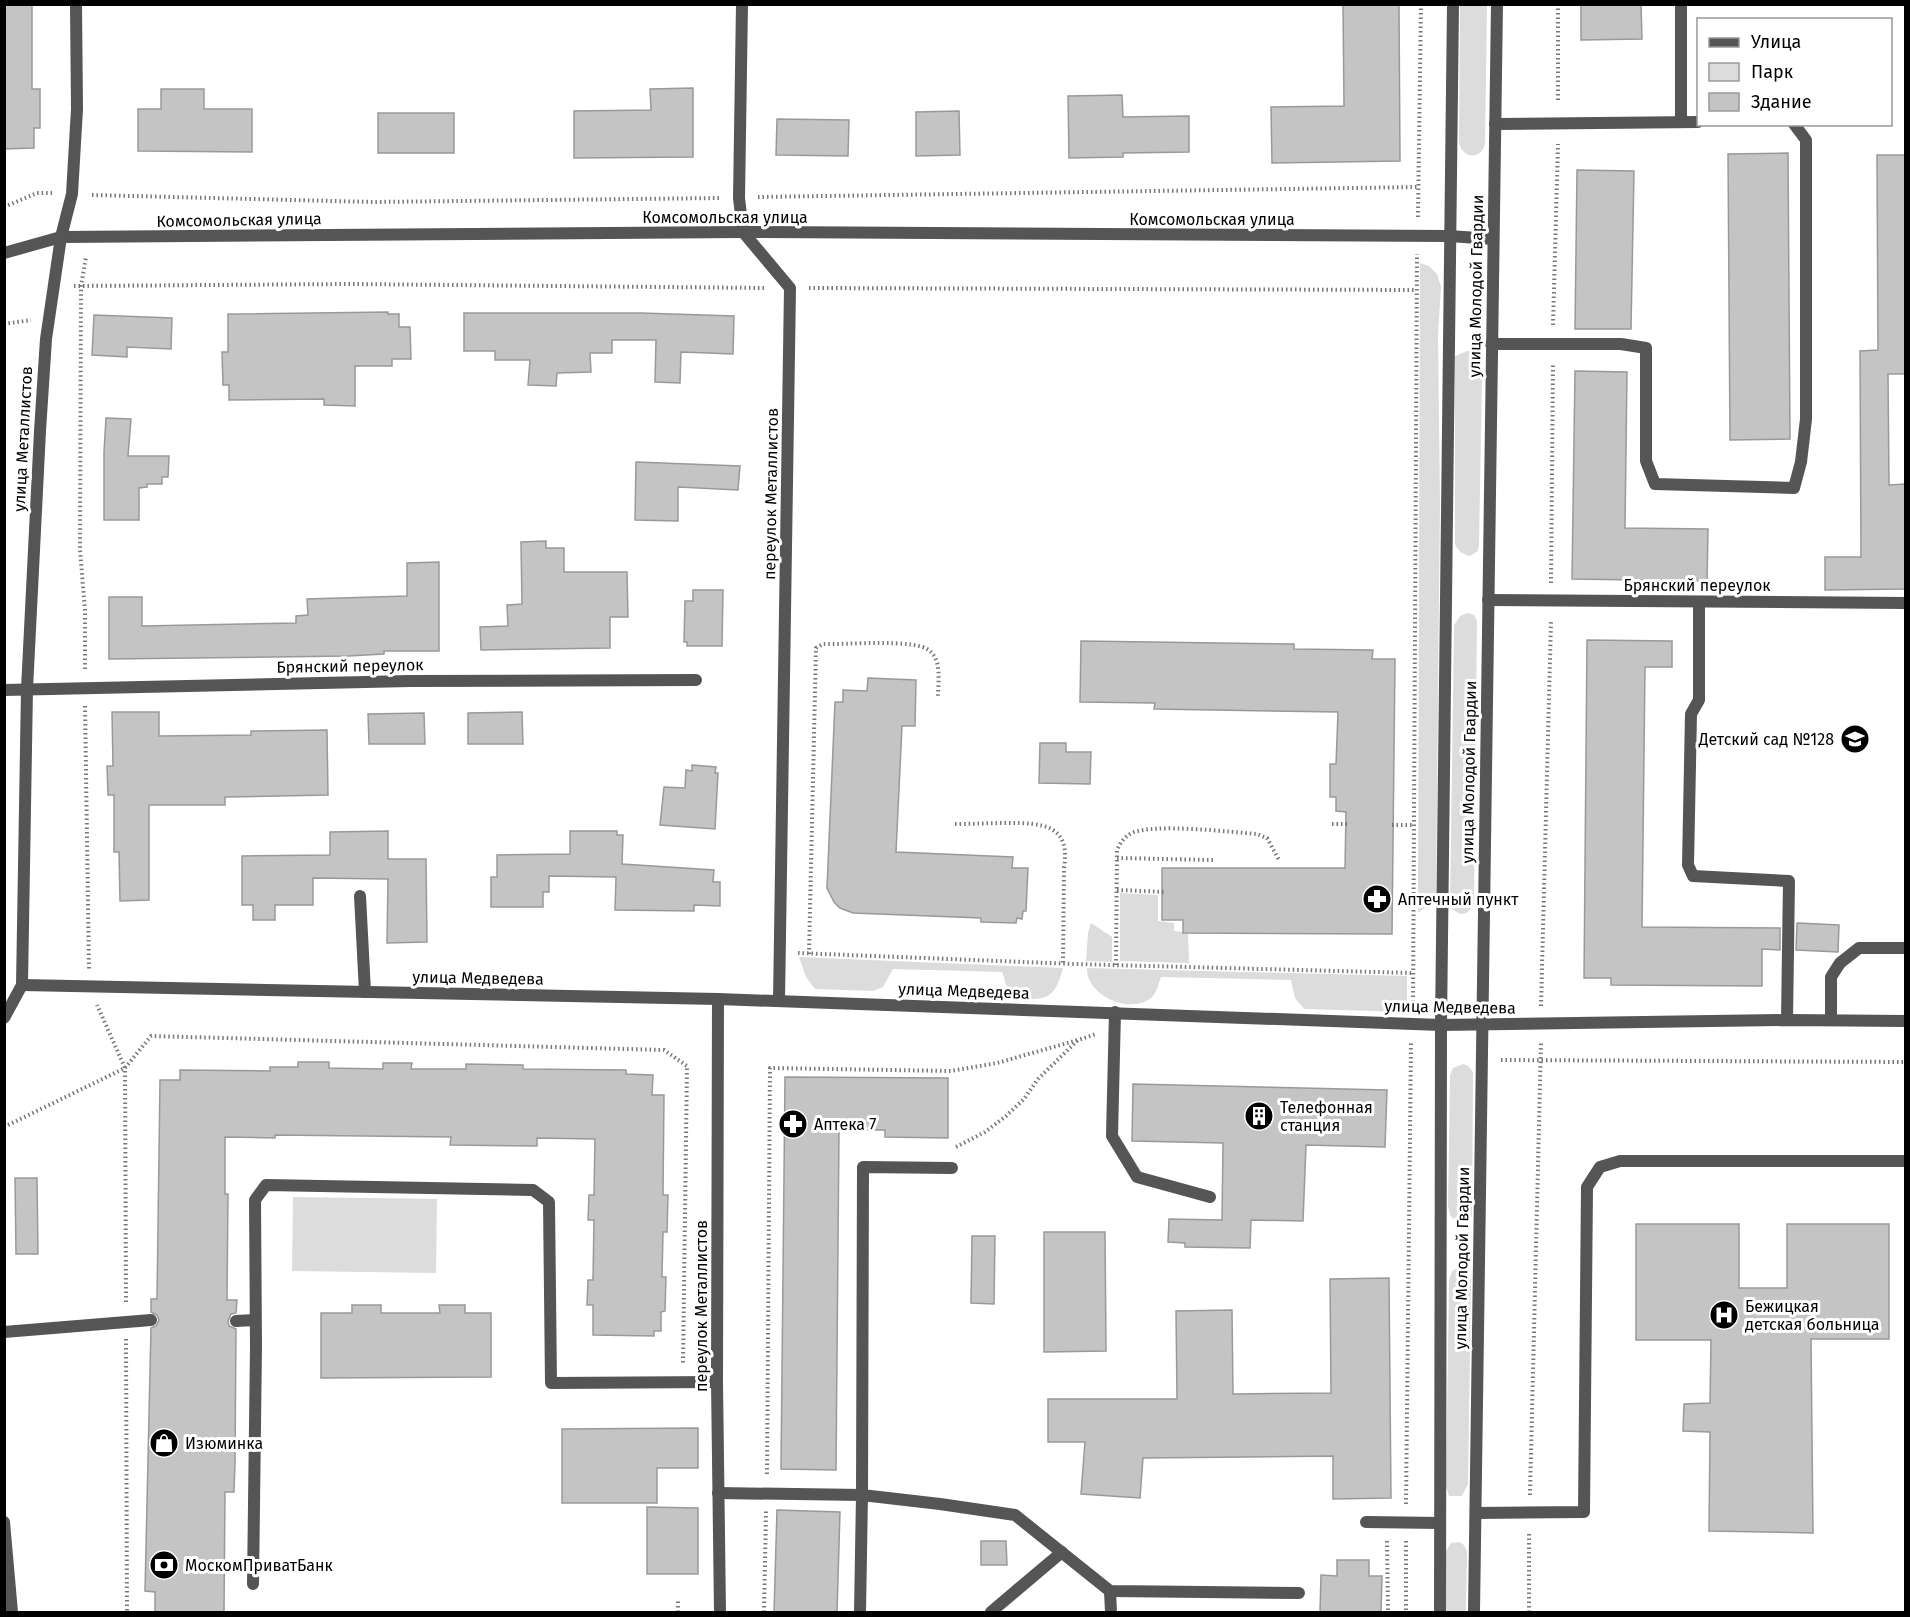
<svg xmlns="http://www.w3.org/2000/svg" width="1910" height="1617" font-family="'Fira Sans',sans-serif">
<rect width="100%" height="100%" fill="#fff"/>
<g fill="#dcdcdc">
<path d="M 1460,5 L 1487,5 L 1485,144 C 1481,160 1463,159 1459,143 Z"/>
<polygon points="1420,263 1429,266 1437,274 1441,287 1438,335 1440,501 1436,899 1418,913"/>
<path d="M 1470,350 L 1479,361 L 1482,376 L 1479,545 L 1478,551 L 1470,556 C 1462,554 1458,551 1455,544 L 1455,356 Z"/>
<path d="M 1468,613 L 1474,615 L 1477,621 L 1474,903 C 1468,916 1460,918 1450,906 L 1454,625 L 1460,616 Z"/>
<polygon points="1120,893 1158,895 1158,921 1174,923 1174,931 1188,932 1189,963 1120,961"/>
<polygon points="1091,923 1112,937 1112,962 1086,961 1088,933"/>
<path d="M 799,957 L 1063,968 C 1057,989 1053,1000 1029,999 C 1023,999 1016,999 1011,994 C 1006,988 1005,979 1002,972 L 893,969 L 883,987 L 873,991 L 815,989 L 806,977 Z"/>
<path d="M 1087,968 L 1407,976 L 1407,1012 L 1304,1009 L 1295,998 L 1291,980 L 1161,977 C 1158,984 1157,993 1151,998 C 1129,1015 1086,995 1087,968 Z"/>
<polygon points="1463,1064 1468,1066 1473,1072 1472,1215 1465,1223 1456,1222 1450,1215 1448,1206 1450,1075 1453,1068"/>
<polygon points="293,1197 437,1199 436,1273 292,1271"/>
<polygon points="1458,1268 1466,1269 1471,1279 1468,1484 1462,1496 1449,1496 1446,1486 1449,1280 1452,1271"/>
<polygon points="1459,1542 1464,1545 1467,1552 1466,1612 1446,1612 1446,1551 1451,1543"/>
</g>
<g fill="#c4c4c4" stroke="#999" stroke-width="1.5">
<polygon points="4,4 32,4 32,89 40,89 40,128 34,128 34,148 4,149"/>
<polygon points="1343,4 1399,4 1400,161 1272,163 1271,107 1344,106"/>
<polygon points="1581,4 1641,4 1642,39 1581,40"/>
<polygon points="693,88 693,157 574,158 574,111 651,110 650,89"/>
<polygon points="161,89 204,89 204,109 252,109 252,152 138,151 138,109 161,109"/>
<polygon points="1122,95 1123,117 1189,116 1189,152 1123,153 1123,157 1069,158 1068,96"/>
<polygon points="959,111 960,155 916,156 916,112"/>
<rect x="378" y="113" width="76" height="40"/>
<polygon points="777,119 849,120 848,156 776,155"/>
<polygon points="1788,153 1790,439 1730,440 1728,154"/>
<polygon points="1877,155 1905,155 1905,374 1888,374 1889,485 1905,484 1905,589 1825,590 1825,557 1861,557 1860,351 1878,350"/>
<polygon points="1577,170 1634,171 1631,329 1575,329"/>
<polygon points="388,312 388,314 399,314 399,327 410,327 411,359 392,359 392,366 355,366 355,406 324,405 324,399 229,400 229,385 223,385 222,352 228,352 228,314"/>
<polygon points="464,313 641,313 734,316 733,354 681,352 680,383 655,382 656,340 612,340 612,353 590,353 591,372 557,373 556,386 528,385 530,360 495,360 495,351 464,351"/>
<polygon points="94,315 172,318 171,349 127,347 127,357 92,355"/>
<polygon points="1575,371 1627,372 1625,528 1708,529 1707,581 1572,579"/>
<polygon points="106,418 131,419 128,456 169,456 168,477 162,477 162,484 147,484 147,487 139,488 139,520 104,520 104,452"/>
<polygon points="636,462 740,466 738,490 678,487 678,521 635,520"/>
<polygon points="546,541 546,548 564,548 564,572 627,572 628,617 610,617 610,648 481,650 480,627 508,626 507,605 522,604 521,542"/>
<polygon points="439,562 439,651 384,651 384,654 348,656 109,659 109,597 142,597 142,626 296,623 296,616 308,615 307,599 407,596 407,563"/>
<polygon points="693,590 723,590 722,646 687,646 687,642 684,642 685,601 693,601"/>
<polygon points="1587,640 1672,641 1672,667 1645,667 1642,927 1780,928 1780,950 1762,949 1762,986 1611,985 1611,978 1584,978"/>
<polygon points="1081,641 1294,644 1294,649 1373,650 1372,659 1395,659 1392,934 1183,933 1183,920 1162,920 1162,868 1345,868 1346,812 1336,811 1336,797 1330,797 1330,764 1336,764 1338,712 1154,709 1155,703 1080,702"/>
<polygon points="868,678 916,680 915,726 902,726 896,852 1013,857 1012,868 1028,868 1026,911 1023,911 1022,919 1017,918 1016,923 981,922 981,918 853,913 840,908 834,902 827,888 835,702 843,702 843,690 867,691"/>
<polygon points="112,712 159,712 159,736 251,735 251,731 327,730 328,795 225,797 225,805 149,805 149,900 120,901 119,852 114,852 114,795 108,795 107,766 113,766"/>
<polygon points="522,712 523,744 468,744 468,713"/>
<polygon points="424,713 425,744 369,744 368,714"/>
<polygon points="1040,743 1066,743 1066,752 1091,752 1090,784 1039,783"/>
<polygon points="692,765 716,767 715,773 718,773 715,829 660,825 664,787 685,788 686,770 692,771"/>
<polygon points="388,831 388,859 426,859 427,942 387,943 388,879 313,878 313,905 275,905 275,920 253,920 253,905 242,905 242,856 330,855 330,832"/>
<polygon points="570,831 617,831 617,835 623,835 622,864 714,870 713,882 720,882 720,906 694,905 694,911 615,910 616,877 549,876 549,892 543,892 543,907 491,907 491,877 497,877 497,855 570,854"/>
<polygon points="1797,923 1839,925 1838,952 1796,950"/>
<polygon points="298,1062 329,1062 329,1068 383,1069 383,1063 412,1063 411,1069 466,1069 466,1064 523,1065 523,1069 626,1070 626,1074 653,1075 652,1095 664,1095 663,1195 668,1195 667,1232 663,1232 662,1277 666,1277 665,1311 661,1312 661,1331 654,1331 654,1336 593,1335 593,1305 587,1305 588,1280 593,1280 594,1220 588,1220 589,1195 594,1195 595,1139 537,1138 537,1146 450,1145 451,1137 275,1135 275,1138 225,1137 225,1194 228,1194 227,1300 237,1300 236,1313 231,1314 228,1321 229,1326 236,1329 235,1462 234,1492 225,1492 224,1612 155,1612 155,1592 145,1591 151,1328 156,1326 159,1320 157,1315 151,1312 151,1299 157,1299 160,1080 180,1080 180,1070 270,1071 270,1067 298,1067"/>
<polygon points="785,1077 948,1078 948,1138 885,1137 885,1130 839,1130 836,1470 781,1469"/>
<polygon points="1133,1084 1387,1090 1385,1147 1306,1145 1303,1221 1251,1220 1250,1248 1185,1247 1185,1243 1168,1242 1169,1219 1222,1220 1223,1143 1132,1141"/>
<polygon points="15,1178 37,1178 38,1254 16,1254"/>
<polygon points="1636,1224 1739,1224 1739,1288 1787,1288 1787,1224 1889,1224 1889,1339 1811,1339 1813,1533 1709,1531 1710,1432 1683,1431 1684,1404 1710,1403 1711,1340 1636,1340"/>
<polygon points="1044,1232 1105,1232 1106,1351 1044,1352"/>
<polygon points="972,1236 995,1236 994,1304 971,1303"/>
<polygon points="1389,1278 1391,1498 1333,1499 1333,1456 1143,1458 1140,1498 1081,1494 1085,1442 1048,1442 1048,1399 1177,1399 1176,1311 1232,1310 1233,1394 1331,1393 1330,1279"/>
<polygon points="352,1305 381,1305 381,1313 440,1313 439,1305 465,1305 465,1313 491,1313 491,1377 321,1378 321,1313 352,1313"/>
<polygon points="698,1428 698,1468 657,1468 657,1503 562,1503 562,1429"/>
<polygon points="647,1507 698,1508 698,1574 647,1574"/>
<polygon points="777,1510 840,1512 837,1612 774,1612"/>
<polygon points="981,1541 1006,1541 1007,1565 981,1565"/>
<polygon points="1337,1560 1369,1560 1369,1576 1382,1576 1381,1612 1320,1612 1321,1575 1337,1576"/>
</g>
<g fill="none" stroke-linecap="round" stroke-linejoin="round">
<g stroke="#777" stroke-width="4" stroke-dasharray="1.5 3" stroke-linecap="butt">
<polyline points="1558,4 1558,103"/>
<polyline points="92,195 373,202 720,198"/>
<polyline points="758,197 1418,187"/>
<polyline points="4,207 37,193 52,193"/>
<polyline points="1418,217 1421,4"/>
<polyline points="74,286 350,284 765,288"/>
<polyline points="809,288 1416,290"/>
<polyline points="4,324 31,320"/>
<polyline points="1553,325 1558,144"/>
<polyline points="1551,583 1553,363"/>
<polyline points="85,669 85,611 80,549 81,286 86,257"/>
<polyline points="85,706 89,969"/>
<path d="M 955,824 C 973,824 990,823 1007,823 C 1042,823 1071,824 1064,868 L 1063,964"/>
<polyline points="1332,824 1350,824"/>
<polyline points="1392,825 1414,825"/>
<polyline points="1117,858 1213,860"/>
<polyline points="1117,890 1166,892"/>
<polyline points="798,953 1074,964 1413,973"/>
<path d="M 809,954 L 816,648 L 823,644 C 844,645 917,638 930,651 C 942,662 938,682 938,696"/>
<path d="M 1116,965 L 1117,850 C 1121,842 1124,837 1132,833 C 1153,823 1231,832 1257,834 L 1267,838 L 1279,860"/>
<polyline points="1413,1006 1417,254"/>
<polyline points="1541,1006 1551,621"/>
<polyline points="1501,1060 1906,1062"/>
<polyline points="4,1127 125,1068 97,1005"/>
<polyline points="956,1147 985,1132 1006,1116 1024,1099 1038,1079 1078,1040 1096,1034"/>
<polyline points="126,1302 125,1068 151,1036 664,1050 687,1066 683,1364"/>
<polyline points="126,1339 127,1612"/>
<polyline points="767,1474 770,1068 951,1071 997,1063 1078,1040"/>
<polyline points="1530,1495 1541,1043"/>
<polyline points="1406,1504 1411,1043"/>
<polyline points="1387,1541 1388,1612"/>
<polyline points="1406,1541 1406,1612"/>
<polyline points="678,1612 678,1600"/>
<polyline points="764,1612 766,1511"/>
<polyline points="1529,1612 1529,1532"/>
</g>
<g stroke="#555" stroke-width="12">
<polyline points="1681,121 1681,4"/>
<polyline points="1495,124 1698,122"/>
<polyline points="1491,344 1621,344 1646,348 1646,461 1655,484 1794,488 1801,462 1806,419 1806,140 1794,124"/>
<polyline points="1699,602 1699,700 1691,714 1688,865 1693,876 1789,881 1787,1020"/>
<polyline points="360,896 365,992"/>
<polyline points="1115,1012 1112,1136 1137,1177 1210,1197"/>
<polyline points="1831,1020 1831,977 1840,963 1859,948 1906,948"/>
<polyline points="952,1168 863,1167 862,1495 940,1504 1015,1515 1110,1591 1299,1593"/>
<polyline points="236,1321 255,1320"/>
<polyline points="4,1332 151,1320"/>
<polyline points="718,1493 862,1495 860,1612"/>
<polyline points="1476,1513 1584,1512 1587,1187 1600,1167 1620,1161 1906,1161"/>
<polyline points="1366,1522 1440,1523"/>
<polyline points="253,1584 256,1346 255,1200 266,1185 533,1190 549,1202 551,1383 717,1382"/>
<polyline points="1110,1591 1111,1612"/>
<polyline points="991,1612 1062,1552"/>
</g>
<g stroke="#555" stroke-width="12">
<polyline points="742,4 739,198 743,232 790,288 779,1001"/>
<polyline points="4,253 61,237 743,232 1449,236 1493,239"/>
<polyline points="1488,600 1906,603"/>
<polyline points="4,690 410,681 696,680"/>
<polyline points="22,985 718,999 1441,1025 1787,1020 1906,1021"/>
<polyline points="718,999 717,1382 720,1612"/>
<polyline points="4,1018 22,985 27,689 40,431 46,339 61,237 72,194 77,109 76,4"/>
<polyline points="4,1522 12,1612"/>
<polyline points="1440,1612 1441,1025 1453,4"/>
<polyline points="1474,1612 1497,4"/>
</g>
</g>
<defs>
<g id="school-disc" transform="scale(1.5)"><circle r="9.5" fill="#000" stroke="#fff"/><path d="M0-5L7-2L0 1L-7-2ZM-4 1L0 2.5L4 1V4Q0 6-4 4Z" fill="#fff"/></g>
<g id="pharmacy-disc" transform="scale(1.5)"><circle r="9.5" fill="#000" stroke="#fff"/><path d="M-2-6h4v4h4v4h-4v4h-4v-4h-4v-4h4Z" fill="#fff"/></g>
<g id="building-disc" transform="scale(1.5)"><circle r="9.5" fill="#000" stroke="#fff"/><path d="M-4-6H4V6H1V3H-1V6H-4ZM-2.5-4.3h1.7v1.8h-1.7ZM.8-4.3h1.7v1.8H.8ZM-2.5-1h1.7V.8h-1.7ZM.8-1h1.7V.8H.8Z" fill="#fff"/></g>
<g id="hospital-disc" transform="scale(1.5)"><circle r="9.5" fill="#000" stroke="#fff"/><path d="M-5-5h3v3.5h4V-5h3V5h-3V1.5h-4V5h-3Z" fill="#fff"/></g>
<g id="shop-disc" transform="scale(1.5)"><circle r="9.5" fill="#000" stroke="#fff"/><path d="M-5-2.5h2.3a2.7 3.5 0 0 1 5.4 0H5L5.5 6h-11ZM-1.5-2.5h3a1.5 2.3 0 0 0-3 0Z" fill="#fff"/></g>
<g id="bank-disc" transform="scale(1.5)"><circle r="9.5" fill="#000" stroke="#fff"/><path d="M-6-4H6V4H-6ZM0-2.3a2.3 2.3 0 1 0 0 4.6a2.3 2.3 0 1 0 0-4.6Z" fill="#fff"/></g>
</defs>
<g fill-rule="evenodd">
<use href="#school-disc" x="1855" y="739"/>
<use href="#pharmacy-disc" x="1377" y="899"/>
<use href="#building-disc" x="1259" y="1116"/>
<use href="#pharmacy-disc" x="793" y="1124"/>
<use href="#hospital-disc" x="1724" y="1315"/>
<use href="#shop-disc" x="164" y="1443"/>
<use href="#bank-disc" x="164" y="1565"/>
</g>
<g text-anchor="middle" dominant-baseline="central" stroke-width="6" stroke-linejoin="round" paint-order="stroke">
<g font-size="16" fill="#000" stroke="#fff">
<text x="725" y="217">Комсомольская улица</text>
<text x="1212" y="219">Комсомольская улица</text>
<text transform="translate(239 220) rotate(-1)">Комсомольская улица</text>
<text transform="translate(1476 286) rotate(-89)">улица Молодой Гвардии</text>
<text transform="translate(23 439) rotate(-87)">улица Металлистов</text>
<text transform="translate(771 494) rotate(-89)">переулок Металлистов</text>
<text x="1697" y="585">Брянский переулок</text>
<text transform="translate(350 666) rotate(-1)">Брянский переулок</text>
<text transform="translate(1469 772) rotate(-89)">улица Молодой Гвардии</text>
<text transform="translate(478 978) rotate(1)">улица Медведева</text>
<text transform="translate(964 991) rotate(2)">улица Медведева</text>
<text transform="translate(1450 1007) rotate(1)">улица Медведева</text>
<text transform="translate(1462 1258) rotate(-89)">улица Молодой Гвардии</text>
<text transform="translate(701 1306) rotate(-90)">переулок Металлистов</text>
</g>
<g font-size="16" fill="#000" stroke="#fff" text-anchor="start">
<text x="1834" y="739" text-anchor="end">Детский сад №128</text>
<text x="1398" y="899">Аптечный пункт</text>
<text x="1280" y="1107">Телефонная<tspan x="1280" dy="18">станция</tspan></text>
<text x="814" y="1124">Аптека 7</text>
<text x="1745" y="1306">Бежицкая<tspan x="1745" dy="18">детская больница</tspan></text>
<text x="185" y="1443">Изюминка</text>
<text x="185" y="1565">МоскомПриватБанк</text>
</g>
</g>
<rect width="1910" height="1617" fill="none" stroke="#000000" stroke-width="12"/>
<rect x="1697" y="18" width="195" height="108" fill="#ffffff" stroke="#999999" stroke-width="1.5"/>
<rect x="1709" y="38" width="30" height="9" fill="#555555" stroke="#999999" stroke-width="1.5"/>
<text x="1751" y="48" font-size="18" fill="#000000">Улица</text>
<rect x="1709" y="63" width="30" height="18" fill="#dcdcdc" stroke="#999999" stroke-width="1.5"/>
<text x="1751" y="78" font-size="18" fill="#000000">Парк</text>
<rect x="1709" y="93" width="30" height="18" fill="#c4c4c4" stroke="#999999" stroke-width="1.5"/>
<text x="1751" y="108" font-size="18" fill="#000000">Здание</text>
</svg>
